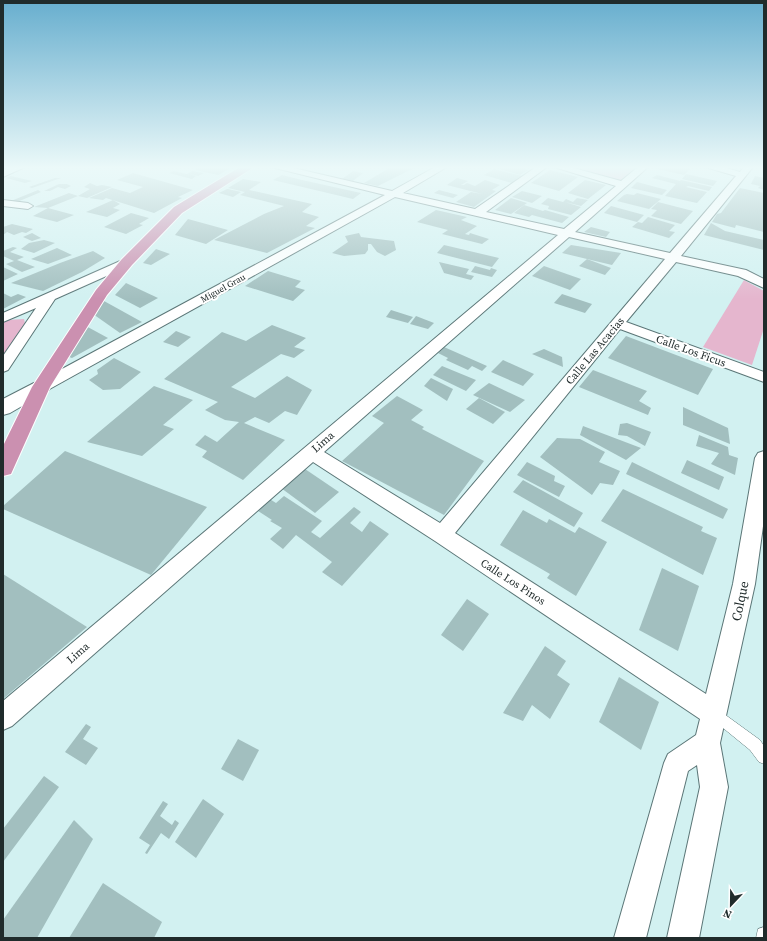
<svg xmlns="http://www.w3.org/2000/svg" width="767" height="941" font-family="'Source Serif 4',serif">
<rect width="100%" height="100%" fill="#d2f1f1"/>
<g fill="#e5b6ce">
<polygon points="569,167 636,167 620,181"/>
<polygon points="744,280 764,291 764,328 752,365 703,347"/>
<polygon points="24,319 26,328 3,356 3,322 7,320"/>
</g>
<g fill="#a2bfbf">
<polygon points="200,167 233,167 218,175 195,170"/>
<polygon points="391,167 414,168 378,186 364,183"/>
<polygon points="520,167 528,170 520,175 496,168"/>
<polygon points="658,167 682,167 690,169 684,175 657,169"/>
<polygon points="494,169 522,176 512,183 484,175"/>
<polygon points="550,170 578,177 559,191 531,183"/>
<polygon points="174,171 187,174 192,171 204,173 198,176 190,174 196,176 192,179 169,173"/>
<polygon points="353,171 363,173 353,181 342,179"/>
<polygon points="133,173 193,190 178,197 182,198 154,213 106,198 103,200 89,198 112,188 130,193 143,187 117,180"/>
<polygon points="686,174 717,181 713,186 682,179"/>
<polygon points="282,175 302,180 361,193 353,199 273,180"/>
<polygon points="657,175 680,181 681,180 712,187 709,191 688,186 686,187 707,192 697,203 665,196 676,184 652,178"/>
<polygon points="11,176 32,181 25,183 6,178"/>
<polygon points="755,176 764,178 764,190 758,188 760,186 751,184"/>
<polygon points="55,178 61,178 32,188 29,187"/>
<polygon points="457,178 468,181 461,185 464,185 467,183 475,186 485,180 500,185 492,190 496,191 474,207 456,202 471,192 482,194 447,185"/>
<polygon points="243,179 261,182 249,190 312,204 302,212 319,217 306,226 315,228 267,253 214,240 264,214 284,206 240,195 245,192 228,188"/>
<polygon points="585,180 606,185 588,199 568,193"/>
<polygon points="637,182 667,190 662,195 631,188"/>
<polygon points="90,183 97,186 102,185 112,187 87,198 78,196 90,189 84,187"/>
<polygon points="59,184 67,184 71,186 65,189 58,187 50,191 44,191"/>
<polygon points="740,188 764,193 764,232 736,225 735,228 712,222 717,214 721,213"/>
<polygon points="227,189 228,189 241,192 233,197 219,193"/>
<polygon points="38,190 41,192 17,202 11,201"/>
<polygon points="439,190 458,195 453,198 434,193"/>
<polygon points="522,191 542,196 532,203 512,197"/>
<polygon points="69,193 78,196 48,208 74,215 57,222 33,216 48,208 34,207"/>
<polygon points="637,193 661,199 649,209 617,201 624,195 627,194 634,195"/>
<polygon points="511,198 527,203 511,214 495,210"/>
<polygon points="548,198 563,202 566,199 573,202 577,198 588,200 581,206 565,202 581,207 571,215 548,209 549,206 541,204"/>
<polygon points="113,200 120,204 113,208 120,210 107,217 86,212"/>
<polygon points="658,202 693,211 681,224 651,216 657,210 651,209"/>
<polygon points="524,205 543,211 545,210 569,217 562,223 532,215 529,217 514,213"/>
<polygon points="611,206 644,215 637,222 604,213"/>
<polygon points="436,210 467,217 461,220 477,226 465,234 469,235 470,233 489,239 482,244 442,234 448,230 417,222"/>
<polygon points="131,213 149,218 139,224 143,225 126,234 104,227"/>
<polygon points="648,217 675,225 669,231 675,232 669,238 632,227 638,222 642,223"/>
<polygon points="188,219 228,230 206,244 175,235"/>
<polygon points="711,223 725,231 764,240 764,250 704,235"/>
<polygon points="12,224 33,229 26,233 22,232 14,235 7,232 3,235 3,227"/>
<polygon points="591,227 610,232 606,237 584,232"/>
<polygon points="32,233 41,238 32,241 23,237"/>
<polygon points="359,233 361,237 394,241 396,250 385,256 377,252 371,244 368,244 368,250 365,254 344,256 332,253 348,242 345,236"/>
<polygon points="44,240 55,243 34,253 21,249 29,243"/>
<polygon points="444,245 499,258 492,267 437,253"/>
<polygon points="571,245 621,253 612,265 562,253"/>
<polygon points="13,247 17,248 10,252 24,257 17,260 35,267 22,272 6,264 14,261 3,256 3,251"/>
<polygon points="57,248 72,255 48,264 31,259"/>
<polygon points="156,249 170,254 151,265 143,263"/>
<polygon points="93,251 105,258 82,272 43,291 11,283 60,263"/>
<polygon points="587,259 611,268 605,275 579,266"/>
<polygon points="439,262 469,269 466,274 474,276 471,280 444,273"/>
<polygon points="475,266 490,270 491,268 497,270 492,277 471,272"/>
<polygon points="544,266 581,279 570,290 532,276"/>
<polygon points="3,267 18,274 3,281"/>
<polygon points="268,271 301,281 295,287 305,290 293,301 245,286"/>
<polygon points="126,283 158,298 140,308 115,295"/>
<polygon points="3,293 11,297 18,294 26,297 3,309"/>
<polygon points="562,294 592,304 585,313 554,303"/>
<polygon points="104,301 142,322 120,333 93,314"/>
<polygon points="391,310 413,317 408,323 386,317"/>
<polygon points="416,316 434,323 428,329 410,324"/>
<polygon points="84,325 108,338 72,358 66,356"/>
<polygon points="272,325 306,338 294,347 305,350 294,358 281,354 231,387 255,398 287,376 312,390 297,415 285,411 269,423 255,417 244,423 285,440 243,480 202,457 207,451 195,445 205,435 217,442 239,422 225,420 205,410 218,402 164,379 222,332 246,341"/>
<polygon points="176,331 191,337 178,347 163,342"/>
<polygon points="626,336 713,369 698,395 608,358"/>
<polygon points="444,347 487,366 482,371 472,366 468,370 446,360 448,358 438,353"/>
<polygon points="544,349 562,357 563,367 532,354"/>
<polygon points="114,358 141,372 120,389 103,390 89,380 98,374 97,370"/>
<polygon points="503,360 534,374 523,386 491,372"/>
<polygon points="442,366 476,380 466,391 433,375"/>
<polygon points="593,370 647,391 639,401 651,408 648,415 579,387"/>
<polygon points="431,378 453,389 447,401 424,386"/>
<polygon points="489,383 525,400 510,412 473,395"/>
<polygon points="154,386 193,400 163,425 174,429 142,456 87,442"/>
<polygon points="397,396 423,410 411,420 424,427 422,429 484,461 444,515 342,461 384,423 372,416"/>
<polygon points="479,398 505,412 493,424 466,409"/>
<polygon points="683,407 728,428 730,444 683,425"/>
<polygon points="627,423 651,432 645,446 627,436 618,435 620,424"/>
<polygon points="583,426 641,448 626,460 580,435"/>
<polygon points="699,435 728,447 729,455 738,458 735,475 711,464 719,453 696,446"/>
<polygon points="557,438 580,439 605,452 599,462 620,471 613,485 600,483 592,495 540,457"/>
<polygon points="65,451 207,507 151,575 3,509 3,506"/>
<polygon points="687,460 724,477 719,490 681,473"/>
<polygon points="527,462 555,476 554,481 565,486 559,497 517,475"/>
<polygon points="632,462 728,509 723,519 626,474"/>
<polygon points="305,469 339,492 315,513 281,488"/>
<polygon points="523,480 583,513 574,527 513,492"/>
<polygon points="623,489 703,527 701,531 717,538 703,575 601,521"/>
<polygon points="284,496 322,521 311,532 320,538 354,507 361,512 350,523 362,532 370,521 389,534 342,586 322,572 332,562 296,535 283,549 270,539 282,528 270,521 272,520 255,509 268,498 276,503"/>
<polygon points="523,510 547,523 549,519 575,533 579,527 607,542 576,596 547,578 550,574 500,545"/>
<polygon points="662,568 699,586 678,651 639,630"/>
<polygon points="3,574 87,627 3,699"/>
<polygon points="467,599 489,614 463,651 441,635"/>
<polygon points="545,646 566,661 557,675 570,684 550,719 532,705 523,721 503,713"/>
<polygon points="619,677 659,702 641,750 599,722"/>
<polygon points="86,724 91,727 83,739 98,748 86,765 65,752"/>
<polygon points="238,739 259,750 243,781 221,769"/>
<polygon points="44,776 59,787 3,862 3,829"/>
<polygon points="203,799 224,814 196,858 175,842"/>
<polygon points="163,801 168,804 160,816 172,825 175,820 179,823 169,839 161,833 147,854 145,853 150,845 139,838"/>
<polygon points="74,820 93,839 37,938 3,937 3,920"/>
<polygon points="103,883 162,922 154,938 69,938"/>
</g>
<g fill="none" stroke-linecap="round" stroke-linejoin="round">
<g stroke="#5b7677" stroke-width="1">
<g id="service">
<polygon points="716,709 720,711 760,740 764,746 764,764 759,762 750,750 712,719 710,715 712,711"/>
<polygon points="764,927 764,938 756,938 758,929"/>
</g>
</g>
<g stroke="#5b7677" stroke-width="2">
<g id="minor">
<path d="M 271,167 L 289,167 L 392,191 L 435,167 L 447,167 L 403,193 L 475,209 L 536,167 L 547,167 L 486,212 L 564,229 L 616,186 L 554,167 L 570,167 L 621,181 L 638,167 L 648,167 L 575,232 L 670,253 L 736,176 L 705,167 L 723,167 L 740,172 L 744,167 L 753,167 L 681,256 L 746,270 L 764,279 L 764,288 L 738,276 L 676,262 L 626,322 L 764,372 L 764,382 L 620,329 L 455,533 L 706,694 L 733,584 L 755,458 L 758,453 L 764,451 L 764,519 L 755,584 L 720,743 L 728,787 L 699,938 L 667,938 L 700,787 L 697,765 L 688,771 L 646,938 L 614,938 L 664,763 L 668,754 L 696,735 L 700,719 L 435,541 L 313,462 L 12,726 L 3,730 L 3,701 L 558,235 L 395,197 L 46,391 L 41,392 L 36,391 L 33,387 L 36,383 L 385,195 ZM 569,237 L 665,259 L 440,523 L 324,452 Z"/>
<polygon points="3,200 28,203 33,206 28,209 3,206"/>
<polygon points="127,258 131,259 133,262 131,265 55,299 8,370 3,372 3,356 36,308 3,322 3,313"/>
</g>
</g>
<g stroke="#5b7677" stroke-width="2">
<polygon id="tertiary" points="9,167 25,167 3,177 3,170"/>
</g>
<g stroke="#5b7677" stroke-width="2">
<polygon id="secondary" points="41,381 48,383 50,387 48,391 10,413 3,415 3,399 34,383"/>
</g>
<g stroke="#fff" stroke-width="2">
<polygon id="trunk" points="240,167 254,167 182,213 132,265 107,295 50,387 11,474 3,476 3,446 32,387 96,290 122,259 174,207"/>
</g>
<use href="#service" fill="#fff" fill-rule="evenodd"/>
<use href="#minor" fill="#fff" fill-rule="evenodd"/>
<use href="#tertiary" fill="#fff" fill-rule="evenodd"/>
<use href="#secondary" fill="#fff" fill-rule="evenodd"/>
<use href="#trunk" fill="#cb90b0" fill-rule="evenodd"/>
</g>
<linearGradient id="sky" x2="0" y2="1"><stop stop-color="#67aece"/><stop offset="0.56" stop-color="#ebf9f9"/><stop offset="1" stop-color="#ebf9f9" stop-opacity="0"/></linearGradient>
<rect width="767" height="299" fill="url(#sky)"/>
<g text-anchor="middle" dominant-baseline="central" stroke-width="4" stroke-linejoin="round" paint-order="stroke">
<g font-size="9" fill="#202b2b" stroke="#fff">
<text transform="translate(223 288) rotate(-29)">Miguel Grau</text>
</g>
<g font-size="11" fill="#202b2b" stroke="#fff">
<text transform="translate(595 351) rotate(-50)">Calle Las Acacias</text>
<text transform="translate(691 351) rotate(20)">Calle Los Ficus</text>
<text transform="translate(323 442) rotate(-41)">Lima</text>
<text transform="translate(513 582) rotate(33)">Calle Los Pinos</text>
<text transform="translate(78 653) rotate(-41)">Lima</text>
</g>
<g font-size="13" fill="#202b2b" stroke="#fff">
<text transform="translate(740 601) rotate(-78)">Colque</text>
</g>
</g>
<rect width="767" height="941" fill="none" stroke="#202b2b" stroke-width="8"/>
<g transform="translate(731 905) rotate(202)" stroke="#ffffff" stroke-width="3" paint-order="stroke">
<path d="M0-3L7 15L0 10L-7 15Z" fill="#202b2b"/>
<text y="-6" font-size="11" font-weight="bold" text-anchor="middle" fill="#202b2b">N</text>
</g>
</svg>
